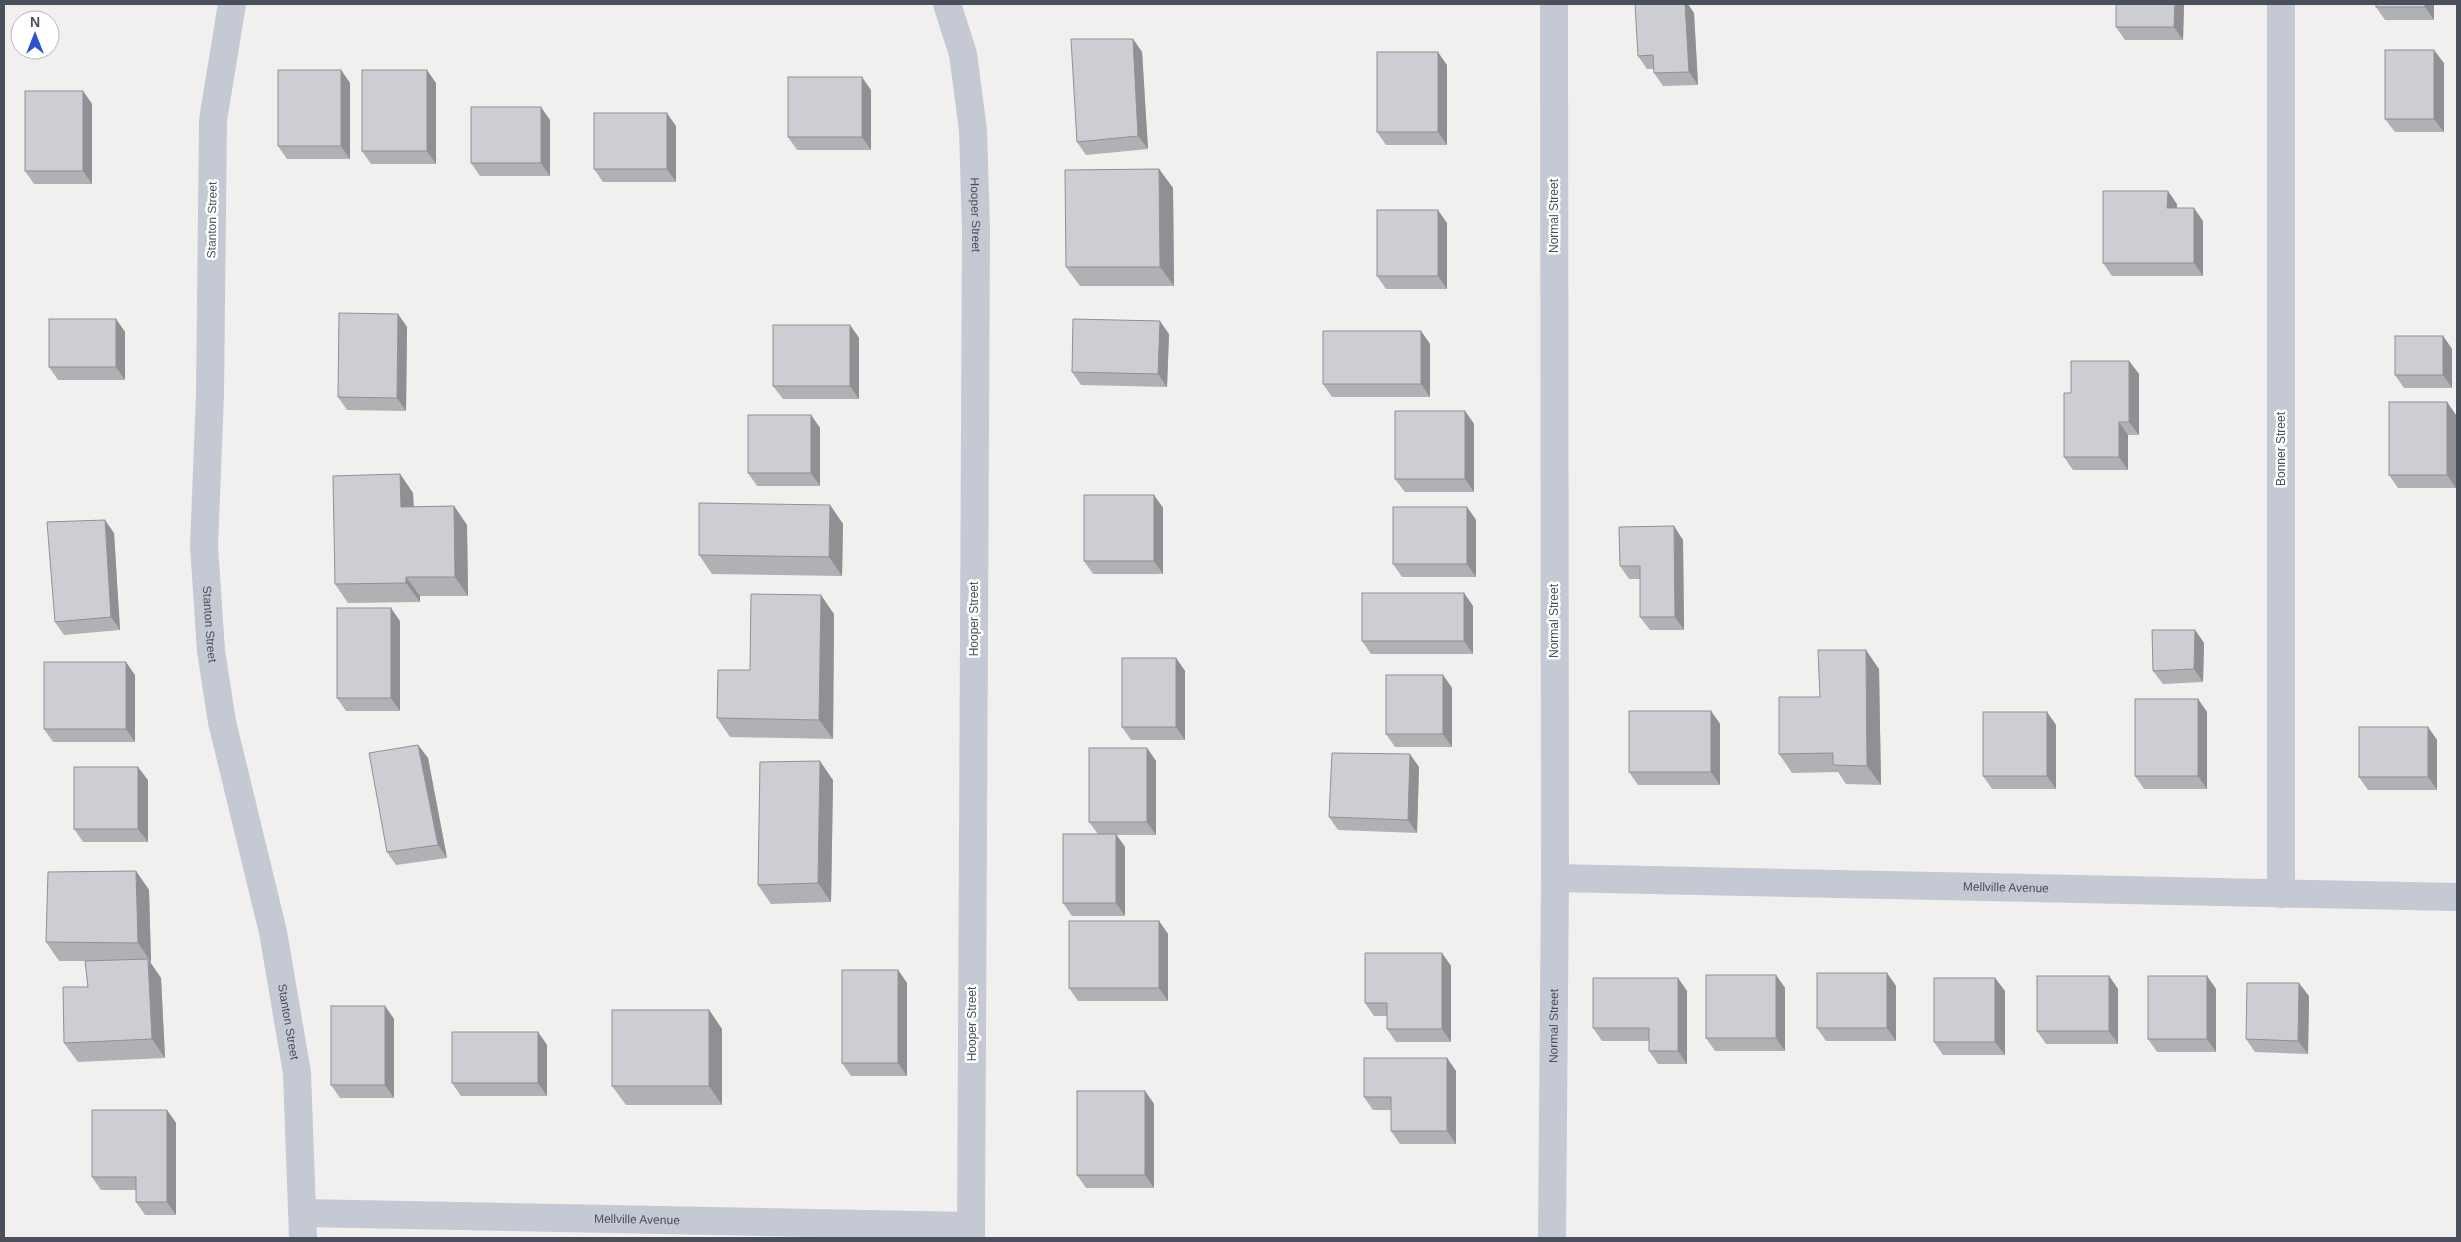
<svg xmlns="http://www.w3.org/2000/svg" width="2461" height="1242" font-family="Arial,sans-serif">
<rect width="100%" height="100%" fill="#f2f0ef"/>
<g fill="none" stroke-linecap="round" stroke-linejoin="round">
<g stroke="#c4c9d3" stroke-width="28">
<path id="s1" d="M 232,4 L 213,120 L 210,395 L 204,546 L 211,651 L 222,722 L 273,932 L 297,1073 L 303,1238"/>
<path id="s2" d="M 947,4 L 963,54 L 973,130 L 976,229 L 971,1238"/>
<path id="s3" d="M 1555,878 L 2457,897"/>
<polyline points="2281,894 2281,4"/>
<path id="s4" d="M 303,1213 L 971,1226"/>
<path id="s5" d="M 1552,1238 L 1555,878 L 1554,4"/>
</g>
</g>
<g fill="#b0b1b5">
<polygon points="2116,4 2184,4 2183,40 2125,40 2116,27"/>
<polygon points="2434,4 2434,20 2385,20 2376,7"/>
<polygon points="1694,13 1698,85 1663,86 1654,73 1654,69 1647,69 1638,56"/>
<polygon points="1133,39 1142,52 1148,149 1086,155 1077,142"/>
<polygon points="2444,63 2444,132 2395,132 2385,119"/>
<polygon points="1447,65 1447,145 1386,145 1377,132"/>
<polygon points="341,70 350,83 350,159 287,159 278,146"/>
<polygon points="436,83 436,164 371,164 362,151"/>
<polygon points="871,90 871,150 797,150 788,137"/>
<polygon points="83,91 92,104 92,184 34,184 25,171"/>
<polygon points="550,120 550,176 480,176 471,163"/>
<polygon points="676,126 676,182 603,182 594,169"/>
<polygon points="1159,169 1173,188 1174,286 1080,286 1066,267"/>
<polygon points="2177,204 2177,208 2203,221 2203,276 2112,276 2103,263"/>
<polygon points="1447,223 1447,289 1386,289 1377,276"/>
<polygon points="398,314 407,327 406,411 347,410 338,397"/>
<polygon points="116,319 125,332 125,380 58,380 49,367"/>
<polygon points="850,325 859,338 859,399 783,399 773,386"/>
<polygon points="1421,331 1430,344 1430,397 1332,397 1323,384"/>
<polygon points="1169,334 1167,387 1081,385 1072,372"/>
<polygon points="2443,336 2452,349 2452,388 2404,388 2395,375"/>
<polygon points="2129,361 2139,374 2139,435 2128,435 2128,470 2073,470 2064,457 2071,393"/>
<polygon points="2447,402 2456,415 2456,488 2398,488 2389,475"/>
<polygon points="1465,411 1474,424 1474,492 1405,492 1395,479"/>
<polygon points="811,415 820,428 820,486 757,486 748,473"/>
<polygon points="400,474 413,493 414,507 454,506 467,525 468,596 420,596 420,602 348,603 335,584"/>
<polygon points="1154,495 1163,508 1163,574 1093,574 1084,561"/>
<polygon points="830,505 843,524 842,576 712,574 699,555"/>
<polygon points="1467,507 1476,520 1476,577 1402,577 1393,564"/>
<polygon points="114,533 120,630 64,635 55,622"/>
<polygon points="1683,540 1684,630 1650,630 1640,617 1640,579 1629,579 1620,566"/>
<polygon points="1464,593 1473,606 1473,654 1371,654 1362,641"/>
<polygon points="834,614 833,739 730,737 717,718 750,670"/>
<polygon points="400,621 400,711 346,711 337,698"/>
<polygon points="2195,630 2204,643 2203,682 2163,684 2153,671"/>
<polygon points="1176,658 1185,671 1185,740 1131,740 1122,727"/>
<polygon points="1879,669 1881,785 1846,784 1838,772 1792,773 1779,754 1820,697"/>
<polygon points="135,675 135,742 53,742 44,729"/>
<polygon points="1443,675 1452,688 1452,747 1395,747 1386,734"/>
<polygon points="2198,699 2207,712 2207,789 2144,789 2135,776"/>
<polygon points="1711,711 1720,724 1720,785 1638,785 1629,772"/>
<polygon points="2047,712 2056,725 2056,789 1992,789 1983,776"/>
<polygon points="2428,727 2437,740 2437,790 2368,790 2359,777"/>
<polygon points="418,745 428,758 447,858 396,865 387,852"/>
<polygon points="1147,748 1156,761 1156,835 1116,835 1125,847 1125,916 1072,916 1063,903 1098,834 1089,822"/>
<polygon points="1419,767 1417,833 1338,830 1329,817"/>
<polygon points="148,780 148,842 83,842 74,829"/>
<polygon points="833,780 831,902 771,904 758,885"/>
<polygon points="136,871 149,890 151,962 150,962 161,978 165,1058 78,1062 64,1043 88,987 87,961 59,961 46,942"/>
<polygon points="1159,921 1168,934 1168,1001 1078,1001 1069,988"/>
<polygon points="1442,953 1451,966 1451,1042 1396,1042 1387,1029 1387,1016 1374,1016 1365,1003"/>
<polygon points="898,970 907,983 907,1076 851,1076 842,1063"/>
<polygon points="1887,973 1896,986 1896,1041 1826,1041 1817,1028"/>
<polygon points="1776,975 1785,988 1785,1051 1715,1051 1706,1038"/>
<polygon points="2109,976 2118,989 2118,1044 2046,1044 2037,1031"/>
<polygon points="2207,976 2216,989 2216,1052 2157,1052 2148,1039"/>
<polygon points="1678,978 1687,991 1687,1064 1658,1064 1649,1051 1649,1041 1602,1041 1593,1028"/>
<polygon points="1995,978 2005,991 2005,1055 1943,1055 1934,1042"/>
<polygon points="2309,996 2308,1054 2255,1052 2246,1039"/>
<polygon points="385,1006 394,1019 394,1098 340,1098 331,1085"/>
<polygon points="709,1010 722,1029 722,1105 626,1105 612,1086"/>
<polygon points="538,1032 547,1045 547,1096 461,1096 452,1083"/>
<polygon points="1447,1058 1456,1071 1456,1144 1400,1144 1391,1131 1391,1110 1373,1110 1364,1097"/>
<polygon points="1145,1091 1154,1104 1154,1188 1086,1188 1077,1175"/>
<polygon points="167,1110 176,1123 176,1215 145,1215 136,1202 136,1190 101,1190 92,1177"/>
</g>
<g fill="#909094">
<polygon points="1685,4 1688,4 1694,13 1698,85 1689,72"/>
<polygon points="2175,4 2184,4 2183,40 2174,27"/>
<polygon points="2425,4 2434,4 2434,20 2425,7"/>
<polygon points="1133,39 1142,52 1148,149 1138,136"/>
<polygon points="2434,50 2444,63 2444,132 2434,119"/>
<polygon points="1438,52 1447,65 1447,145 1438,132"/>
<polygon points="341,70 350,83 350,159 341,146"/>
<polygon points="427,70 436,83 436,164 427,151"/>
<polygon points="862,77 871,90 871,150 862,137"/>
<polygon points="83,91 92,104 92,184 83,171"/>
<polygon points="541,107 550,120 550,176 541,163"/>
<polygon points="667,113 676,126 676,182 667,169"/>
<polygon points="1159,169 1173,188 1174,286 1160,267"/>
<polygon points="2168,191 2177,204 2176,221 2167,208"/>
<polygon points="2194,208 2203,221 2203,276 2194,263"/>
<polygon points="1438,210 1447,223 1447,289 1438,276"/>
<polygon points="398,314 407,327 406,411 397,398"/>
<polygon points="116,319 125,332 125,380 116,367"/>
<polygon points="1160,321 1169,334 1167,387 1158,374"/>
<polygon points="850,325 859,338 859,399 850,386"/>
<polygon points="1421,331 1430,344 1430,397 1421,384"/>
<polygon points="2443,336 2452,349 2452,388 2443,375"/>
<polygon points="2129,361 2139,374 2139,435 2129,422"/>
<polygon points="2447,402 2456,415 2456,488 2447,475"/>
<polygon points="1465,411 1474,424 1474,492 1465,479"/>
<polygon points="811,415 820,428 820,486 811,473"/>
<polygon points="2119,422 2128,435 2128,470 2119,457"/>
<polygon points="400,474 413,493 414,526 401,507"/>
<polygon points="1154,495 1163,508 1163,574 1154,561"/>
<polygon points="830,505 843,524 842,576 829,557"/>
<polygon points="454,506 467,525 468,596 455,577"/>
<polygon points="1467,507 1476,520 1476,577 1467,564"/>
<polygon points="105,520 114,533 120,630 111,617"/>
<polygon points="1674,526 1683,540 1684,630 1675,617"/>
<polygon points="406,577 420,596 420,602 406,583"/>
<polygon points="1464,593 1473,606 1473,654 1464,641"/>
<polygon points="821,595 834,614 833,739 819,720"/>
<polygon points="391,608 400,621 400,711 391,698"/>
<polygon points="2195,630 2204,643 2203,682 2194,669"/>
<polygon points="1866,650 1879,669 1881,785 1867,766"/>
<polygon points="1176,658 1185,671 1185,740 1176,727"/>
<polygon points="126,662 135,675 135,742 126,729"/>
<polygon points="1443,675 1452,688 1452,747 1443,734"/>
<polygon points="2198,699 2207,712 2207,789 2198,776"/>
<polygon points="1711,711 1720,724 1720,785 1711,772"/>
<polygon points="2047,712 2056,725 2056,789 2047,776"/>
<polygon points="2428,727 2437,740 2437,790 2428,777"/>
<polygon points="418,745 428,758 447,858 438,845"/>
<polygon points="1147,748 1156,761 1156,835 1147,822"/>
<polygon points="1410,754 1419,767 1417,833 1408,820"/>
<polygon points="820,761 833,780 831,902 818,883"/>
<polygon points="138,767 148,780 148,842 138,829"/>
<polygon points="1116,834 1125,847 1125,916 1116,903"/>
<polygon points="136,871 149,890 151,962 138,943"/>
<polygon points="1159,921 1168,934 1168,1001 1159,988"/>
<polygon points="1442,953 1451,966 1451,1042 1442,1029"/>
<polygon points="148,959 161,978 165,1058 152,1039"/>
<polygon points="898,970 907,983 907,1076 898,1063"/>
<polygon points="1887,973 1896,986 1896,1041 1887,1028"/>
<polygon points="1776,975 1785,988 1785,1051 1776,1038"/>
<polygon points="2109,976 2118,989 2118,1044 2109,1031"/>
<polygon points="2207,976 2216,989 2216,1052 2207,1039"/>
<polygon points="1678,978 1687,991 1687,1064 1678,1051"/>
<polygon points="1995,978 2005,991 2005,1055 1995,1042"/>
<polygon points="2299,983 2309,996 2308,1054 2298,1041"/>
<polygon points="385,1006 394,1019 394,1098 385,1085"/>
<polygon points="709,1010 722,1029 722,1105 709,1086"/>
<polygon points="538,1032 547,1045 547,1096 538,1083"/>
<polygon points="1447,1058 1456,1071 1456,1144 1447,1131"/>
<polygon points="1145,1091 1154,1104 1154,1188 1145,1175"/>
<polygon points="167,1110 176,1123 176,1215 167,1202"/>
</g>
<g fill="#cdced3" stroke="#909094">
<polygon points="1635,4 1685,4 1689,72 1654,73 1653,55 1638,56"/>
<polygon points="2116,4 2175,4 2174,27 2116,27"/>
<rect x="2376" y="4" width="49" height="3"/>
<polygon points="1071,39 1133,39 1138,136 1077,142"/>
<rect x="2385" y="50" width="49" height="69"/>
<rect x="1377" y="52" width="61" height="80"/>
<rect x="278" y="70" width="63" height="76"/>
<rect x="362" y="70" width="65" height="81"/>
<rect x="788" y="77" width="74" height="60"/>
<rect x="25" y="91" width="58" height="80"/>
<rect x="471" y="107" width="70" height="56"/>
<rect x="594" y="113" width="73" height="56"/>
<polygon points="1159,169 1160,267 1066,267 1065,170"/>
<polygon points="2103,191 2168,191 2167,208 2194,208 2194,263 2103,263"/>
<rect x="1377" y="210" width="61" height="66"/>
<polygon points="339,313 398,314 397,398 338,397"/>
<rect x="49" y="319" width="67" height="48"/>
<polygon points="1073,319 1160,321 1158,374 1072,372"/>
<rect x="773" y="325" width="77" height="61"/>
<rect x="1323" y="331" width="98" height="53"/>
<rect x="2395" y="336" width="48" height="39"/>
<polygon points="2071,361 2129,361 2129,422 2119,422 2119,457 2064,457 2064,393 2071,393"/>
<rect x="2389" y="402" width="58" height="73"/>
<rect x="1395" y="411" width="70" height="68"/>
<rect x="748" y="415" width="63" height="58"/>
<polygon points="400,474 401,507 454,506 455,577 406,577 406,583 335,584 333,476"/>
<rect x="1084" y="495" width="70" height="66"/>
<polygon points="699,503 830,505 829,557 699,555"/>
<rect x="1393" y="507" width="74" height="57"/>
<polygon points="105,520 111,617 55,622 47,522"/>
<polygon points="1674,526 1675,617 1640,617 1640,566 1620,566 1619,527"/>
<rect x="1362" y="593" width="102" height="48"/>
<polygon points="751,594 821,595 819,720 717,718 718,670 750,670"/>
<rect x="337" y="608" width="54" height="90"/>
<polygon points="2152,630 2195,630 2194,669 2153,671"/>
<polygon points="1818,650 1866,650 1867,766 1833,765 1833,753 1779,754 1779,697 1820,697"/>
<rect x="1122" y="658" width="54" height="69"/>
<rect x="44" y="662" width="82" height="67"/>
<rect x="1386" y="675" width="57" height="59"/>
<rect x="2135" y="699" width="63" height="77"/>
<rect x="1629" y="711" width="82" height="61"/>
<rect x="1983" y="712" width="64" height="64"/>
<rect x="2359" y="727" width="69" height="50"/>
<polygon points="418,745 438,845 387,852 369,753"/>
<rect x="1089" y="748" width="58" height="74"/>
<polygon points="1332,753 1410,754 1408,820 1329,817"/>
<polygon points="820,761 818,883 758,885 760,762"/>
<rect x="74" y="767" width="64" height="62"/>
<rect x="1063" y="834" width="53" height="69"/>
<polygon points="136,871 138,943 46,942 48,872"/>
<rect x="1069" y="921" width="90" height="67"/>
<polygon points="1365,953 1442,953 1442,1029 1387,1029 1387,1003 1365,1003"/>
<polygon points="148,959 152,1039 64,1043 63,987 88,987 85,961"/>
<rect x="842" y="970" width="56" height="93"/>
<rect x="1817" y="973" width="70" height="55"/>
<rect x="1706" y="975" width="70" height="63"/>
<rect x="2037" y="976" width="72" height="55"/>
<rect x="2148" y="976" width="59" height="63"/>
<polygon points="1593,978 1678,978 1678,1051 1649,1051 1649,1028 1593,1028"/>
<rect x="1934" y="978" width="61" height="64"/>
<polygon points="2247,983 2299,983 2298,1041 2246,1039"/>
<rect x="331" y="1006" width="54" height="79"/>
<rect x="612" y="1010" width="97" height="76"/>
<rect x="452" y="1032" width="86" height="51"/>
<polygon points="1364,1058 1447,1058 1447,1131 1391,1131 1391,1097 1364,1097"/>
<rect x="1077" y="1091" width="68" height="84"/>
<polygon points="92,1110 167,1110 167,1202 136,1202 136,1177 92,1177"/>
</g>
<g text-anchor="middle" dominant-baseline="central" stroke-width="5" stroke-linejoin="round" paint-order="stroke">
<g font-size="12" fill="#494f5b" stroke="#fff">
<text stroke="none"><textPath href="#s2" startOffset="214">Hooper Street</textPath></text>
<text transform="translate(1554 216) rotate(-90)">Normal Street</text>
<text transform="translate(212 220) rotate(-89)">Stanton Street</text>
<text transform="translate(2281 449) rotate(-90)">Bonner Street</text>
<text transform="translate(974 619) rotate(-90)">Hooper Street</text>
<text transform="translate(1554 621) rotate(-90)">Normal Street</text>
<text stroke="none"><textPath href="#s1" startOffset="622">Stanton Street</textPath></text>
<text stroke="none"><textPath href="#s3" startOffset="451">Mellville Avenue</textPath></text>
<text stroke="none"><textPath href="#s1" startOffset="1028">Stanton Street</textPath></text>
<text transform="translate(972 1024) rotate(-90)">Hooper Street</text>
<text stroke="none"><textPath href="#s5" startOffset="212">Normal Street</textPath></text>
<text stroke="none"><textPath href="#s4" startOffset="334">Mellville Avenue</textPath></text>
</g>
</g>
<rect width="2461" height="1242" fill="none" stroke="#494f5b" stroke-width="10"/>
<g transform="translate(35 35)"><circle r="24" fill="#ffffff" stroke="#b6b9bd"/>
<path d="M0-4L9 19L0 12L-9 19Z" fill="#2c52cf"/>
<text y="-8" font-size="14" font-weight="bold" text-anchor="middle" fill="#494f5b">N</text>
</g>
</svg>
